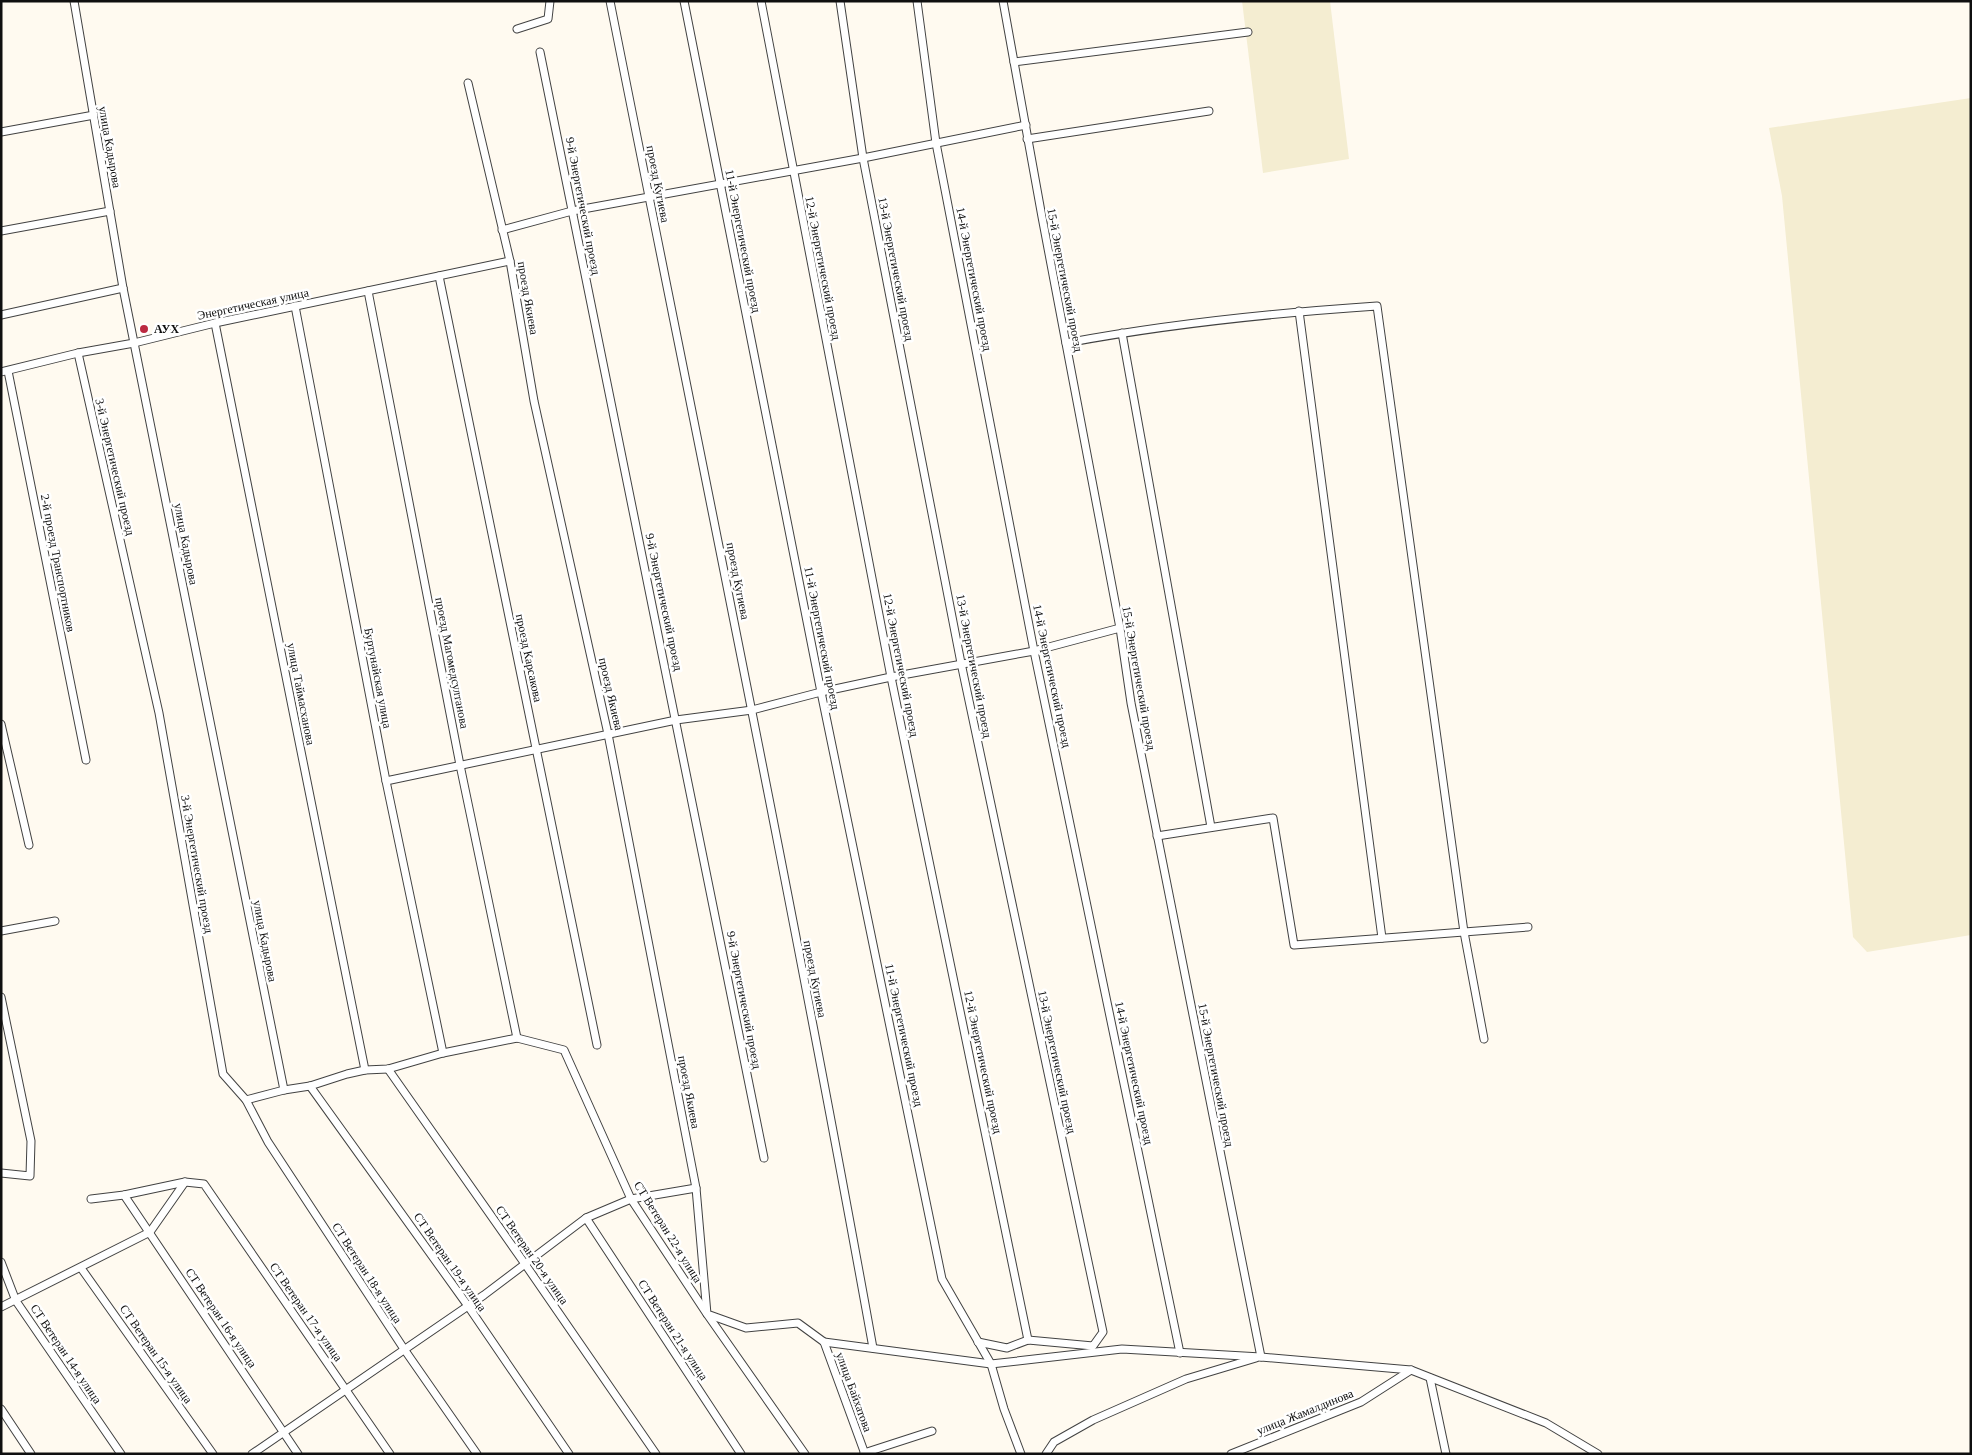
<svg xmlns="http://www.w3.org/2000/svg" width="1972" height="1455" font-family="'Times New Roman',serif">
<rect width="100%" height="100%" fill="#fffaf0"/>
<g fill="#f4edd1">
<polygon points="1242,1 1330,1 1349,159 1263,173"/>
<polygon points="1971,98 1971,935 1867,952 1853,937 1782,196 1769,128"/>
</g>
<g fill="none" stroke-linecap="round" stroke-linejoin="round">
<g stroke="#424242" stroke-width="9">
<g id="street">
<polyline points="74,1 123,288 284,1090"/>
<path d="M 610,1 C 699,450 792,898 873,1348"/>
<polyline points="684,1 821,692 942,1279 991,1364 1004,1409 1021,1454"/>
<polyline points="761,1 891,677 1028,1340"/>
<polyline points="840,1 863,158 961,663 1103,1332 1093,1346 1028,1340 1007,1348 978,1342"/>
<polyline points="917,1 936,143 1034,651 1180,1353"/>
<polyline points="1003,1 1042,217 1120,628 1131,703 1261,1357"/>
<polyline points="517,29 548,19 550,1"/>
<polyline points="540,52 764,1158"/>
<polyline points="1014,62 1248,32"/>
<polyline points="468,83 510,261 534,401 608,734 696,1188 707,1314 746,1328 798,1323 824,1342 865,1454"/>
<polyline points="1,132 94,115"/>
<polyline points="1027,139 1209,111"/>
<polyline points="502,230 572,211 863,158 1026,125"/>
<polyline points="1,231 110,211"/>
<polyline points="439,276 597,1045"/>
<polyline points="368,291 460,765 517,1038"/>
<polyline points="295,306 386,781 443,1053"/>
<polyline points="1299,311 1382,938"/>
<polyline points="1,315 123,288"/>
<polyline points="215,323 365,1070"/>
<polyline points="1122,333 1211,827"/>
<path d="M 1066,343 C 1168,324 1273,313 1377,306 L 1464,932 L 1484,1039"/>
<polyline points="78,353 159,713 223,1074 246,1100 284,1090 310,1086 347,1074 365,1070 388,1069 443,1053 517,1038 564,1050 631,1199 707,1314 805,1454"/>
<polyline points="8,371 86,760"/>
<polyline points="1,372 78,353 134,343 215,323 510,261"/>
<polyline points="1,724 29,845"/>
<polyline points="386,781 676,720 752,710 821,692 891,677 1034,651 1120,628"/>
<polyline points="1157,836 1273,818 1294,945 1528,927"/>
<polyline points="1,931 55,921"/>
<polyline points="1,997 31,1141 30,1176 1,1173"/>
<polyline points="388,1069 525,1264 656,1454"/>
<polyline points="310,1086 468,1306 569,1454"/>
<polyline points="246,1100 268,1142 404,1349 477,1454"/>
<polyline points="124,1195 298,1454"/>
<polyline points="91,1199 124,1195 185,1182 204,1184 390,1454"/>
<polyline points="586,1218 741,1454"/>
<polyline points="1,1262 16,1301 121,1454"/>
<polyline points="81,1268 213,1454"/>
<polyline points="1,1307 150,1232 185,1182"/>
<polyline points="824,1342 991,1364 1122,1349 1261,1357 1411,1370 1546,1423 1598,1454"/>
<polyline points="1430,1378 1446,1454"/>
<polyline points="1,1409 31,1454"/>
<polyline points="864,1453 932,1431"/>
<polyline points="252,1454 484,1295 586,1218 631,1199 696,1188"/>
<polyline points="1046,1454 1054,1442 1093,1420 1186,1379 1256,1358"/>
<polyline points="1231,1454 1361,1402 1411,1370"/>
</g>
</g>
<use href="#street" stroke="#fff" stroke-width="7"/>
</g>
<circle fill="#bc2940" stroke="#fff" stroke-width="2" cx="144" cy="329" r="5"/>
<g text-anchor="middle" dominant-baseline="central" stroke-width="5" stroke-linejoin="round" paint-order="stroke">
<g font-size="12" fill="#0f0f0f" stroke="#fff">
<text transform="translate(110 147) rotate(80)">улица Кадырова</text>
<text transform="translate(658 184) rotate(79)">проезд Кугиева</text>
<text transform="translate(583 206) rotate(79)">9-й Энергетический проезд</text>
<text transform="translate(743 241) rotate(79)">11-й Энергетический проезд</text>
<text transform="translate(823 268) rotate(79)">12-й Энергетический проезд</text>
<text transform="translate(896 269) rotate(79)">13-й Энергетический проезд</text>
<text transform="translate(974 279) rotate(79)">14-й Энергетический проезд</text>
<text transform="translate(1065 280) rotate(79)">15-й Энергетический проезд</text>
<text transform="translate(528 298) rotate(80)">проезд Якиева</text>
<text transform="translate(253 304) rotate(-12)">Энергетическая улица</text>
<text transform="translate(115 467) rotate(77)">3-й Энергетический проезд</text>
<text transform="translate(186 544) rotate(79)">улица Кадырова</text>
<text transform="translate(58 563) rotate(79)">2-й проезд Транспортников</text>
<text transform="translate(738 581) rotate(79)">проезд Кугиева</text>
<text transform="translate(664 602) rotate(78)">9-й Энергетический проезд</text>
<text transform="translate(822 638) rotate(79)">11-й Энергетический проезд</text>
<text transform="translate(529 658) rotate(78)">проезд Карсакова</text>
<text transform="translate(452 663) rotate(79)">проезд Магомедсултанова</text>
<text transform="translate(901 665) rotate(79)">12-й Энергетический проезд</text>
<text transform="translate(974 666) rotate(79)">13-й Энергетический проезд</text>
<text transform="translate(1052 676) rotate(78)">14-й Энергетический проезд</text>
<text transform="translate(378 678) rotate(79)">Буртунайская улица</text>
<text transform="translate(1139 678) rotate(80)">15-й Энергетический проезд</text>
<text transform="translate(301 694) rotate(79)">улица Таймасханова</text>
<text transform="translate(611 694) rotate(77)">проезд Якиева</text>
<text transform="translate(197 864) rotate(80)">3-й Энергетический проезд</text>
<text transform="translate(265 941) rotate(79)">улица Кадырова</text>
<text transform="translate(815 979) rotate(79)">проезд Кугиева</text>
<text transform="translate(744 1000) rotate(79)">9-й Энергетический проезд</text>
<text transform="translate(904 1035) rotate(78)">11-й Энергетический проезд</text>
<text transform="translate(983 1062) rotate(78)">12-й Энергетический проезд</text>
<text transform="translate(1057 1062) rotate(78)">13-й Энергетический проезд</text>
<text transform="translate(1134 1073) rotate(78)">14-й Энергетический проезд</text>
<text transform="translate(1216 1075) rotate(79)">15-й Энергетический проезд</text>
<text transform="translate(689 1092) rotate(79)">проезд Якиева</text>
<text transform="translate(668 1232) rotate(58)">СТ Ветеран 22-я улица</text>
<text transform="translate(532 1255) rotate(55)">СТ Ветеран 20-я улица</text>
<text transform="translate(450 1262) rotate(55)">СТ Ветеран 19-я улица</text>
<text transform="translate(367 1273) rotate(57)">СТ Ветеран 18-я улица</text>
<text transform="translate(306 1312) rotate(55)">СТ Ветеран 17-я улица</text>
<text transform="translate(221 1318) rotate(56)">СТ Ветеран 16-я улица</text>
<text transform="translate(673 1330) rotate(57)">СТ Ветеран 21-я улица</text>
<text transform="translate(66 1354) rotate(56)">СТ Ветеран 14-я улица</text>
<text transform="translate(156 1354) rotate(55)">СТ Ветеран 15-я улица</text>
<text transform="translate(854 1392) rotate(70)">улица Байхатова</text>
<text transform="translate(1305 1412) rotate(-22)">улица Жамалдинова</text>
</g>
<g font-size="12" font-weight="bold" fill="#0f0f0f" stroke="#fff" text-anchor="start">
<text x="154" y="329">АУХ</text>
</g>
</g>
<rect width="1972" height="1455" fill="none" stroke="#0f0f0f" stroke-width="5"/>
</svg>
